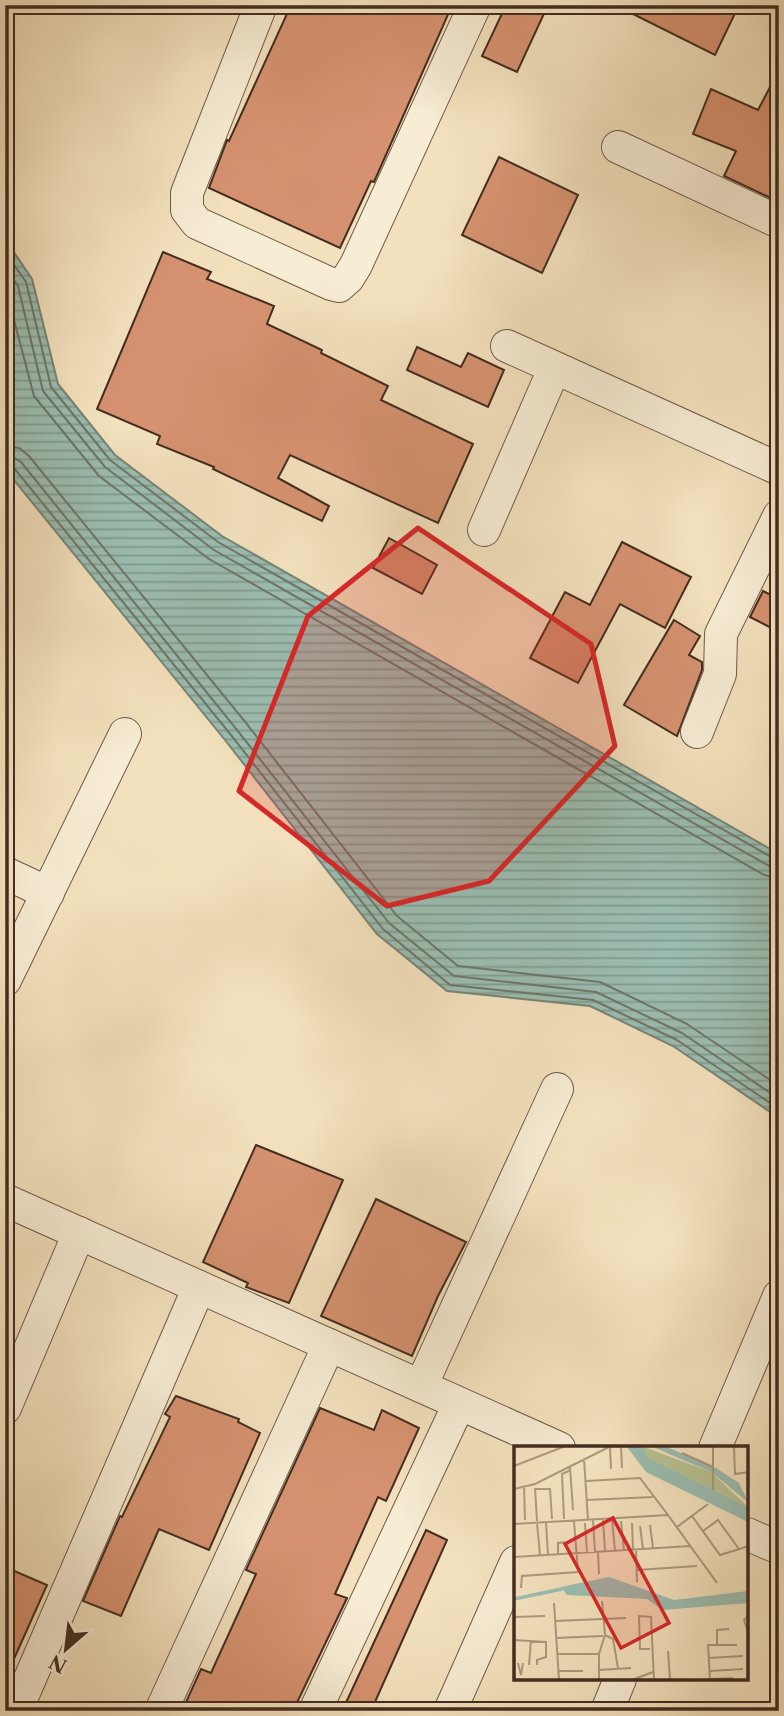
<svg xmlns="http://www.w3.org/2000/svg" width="784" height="1716" font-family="'Libre Caslon Text',serif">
<defs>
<pattern id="water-rules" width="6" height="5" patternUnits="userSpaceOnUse" patternTransform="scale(1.75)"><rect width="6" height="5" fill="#9bbeb1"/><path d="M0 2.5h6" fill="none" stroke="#809b90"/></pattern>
</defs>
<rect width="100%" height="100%" fill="#f3e1bd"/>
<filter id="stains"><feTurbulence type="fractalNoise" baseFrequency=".00286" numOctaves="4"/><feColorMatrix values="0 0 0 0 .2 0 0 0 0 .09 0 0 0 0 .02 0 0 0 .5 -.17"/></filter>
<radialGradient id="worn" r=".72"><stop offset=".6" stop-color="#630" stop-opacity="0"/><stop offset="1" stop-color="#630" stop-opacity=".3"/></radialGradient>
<polygon fill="url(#water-rules)" stroke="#778477" stroke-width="2" points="5,239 32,279 58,384 115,455 222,536 779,854 779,1118 673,1046 590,1006 447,991 377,934 225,740 5,469"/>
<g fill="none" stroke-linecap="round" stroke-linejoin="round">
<g stroke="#6e7669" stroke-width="2">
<polyline points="5,252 26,282 51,387 110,460 218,542 773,858 779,859"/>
<polyline points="5,267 18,286 43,391 105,467 214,550 769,866 779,868"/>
<polyline points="5,286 34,396 99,476 209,559 764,875 779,878"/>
<polyline points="5,446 19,448 29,456 246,723 397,916 458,966 600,982 687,1024 779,1086"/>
<polyline points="5,456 13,457 21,462 237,730 389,923 454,976 596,992 682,1033 779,1099"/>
<polyline points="5,465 14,468 231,735 383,929 450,985 593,1000 677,1040 779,1109"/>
</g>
</g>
<g fill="#d69270" stroke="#422d21" stroke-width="2">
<polygon points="291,5 439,5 450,10 374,182 371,181 340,248 209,188 227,140 229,141"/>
<polygon points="506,5 548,5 517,72 482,56"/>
<polygon points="615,5 739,5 715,55"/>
<polygon points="779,70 779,202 724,176 736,151 693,134 711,89 758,110"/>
<polygon points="499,157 578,195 542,273 462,235"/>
<polygon points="163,252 211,272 207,279 274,306 267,324 322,350 321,353 388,386 381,400 473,444 438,523 290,455 278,478 329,506 322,521 213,469 214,467 157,444 160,436 97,409"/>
<polygon points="417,347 461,367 468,353 504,370 488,407 407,370"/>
<polygon points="389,538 437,565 422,594 373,568"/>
<polygon points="622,542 691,577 665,628 620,604 578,683 530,658 565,592 590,605"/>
<polygon points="763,591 779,599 779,632 750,617"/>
<polygon points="674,620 700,636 689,655 702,662 702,670 677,736 624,705"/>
<polygon points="256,1145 343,1180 289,1303 246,1287 248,1283 203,1262"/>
<polygon points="376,1199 466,1242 438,1296 412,1356 321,1316"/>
<polygon points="176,1396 239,1419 238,1422 260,1433 209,1550 159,1529 121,1616 83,1601 120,1516 122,1517 170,1417 165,1414"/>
<polygon points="320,1408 374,1430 382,1410 419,1428 386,1501 378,1497 335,1594 347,1598 293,1711 182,1711 201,1669 211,1673 256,1574 246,1570"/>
<polygon points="426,1530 447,1540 371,1711 355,1711 344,1707"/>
<polygon points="5,1567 47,1585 5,1679"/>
</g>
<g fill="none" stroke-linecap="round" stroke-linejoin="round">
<g stroke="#6e5a48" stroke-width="34">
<g id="minor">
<polyline points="261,5 187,193 187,210 197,223 331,284 339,286 348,278 356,265 475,5"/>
<polyline points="618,147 779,222"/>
<polyline points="507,346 779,469"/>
<polyline points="484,530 554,369"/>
<polyline points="697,732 720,674 721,634 779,516"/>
<polyline points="5,873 48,893"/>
<polyline points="5,980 125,734"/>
<polyline points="5,1200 559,1448"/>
<polyline points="421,1386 557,1089"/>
<polyline points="5,1408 79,1233"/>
<polyline points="715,1448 779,1296"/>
<polyline points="747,1534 779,1548"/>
<polyline points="16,1711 199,1287"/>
<polyline points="161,1711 329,1345"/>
<polyline points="315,1711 459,1404"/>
<polyline points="450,1711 516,1562"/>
<polyline points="607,1711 620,1679"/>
</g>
</g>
<use href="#minor" stroke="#f7ecd4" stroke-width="32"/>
</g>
<path fill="#d62828" fill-opacity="0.2" stroke="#d62828" stroke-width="5" stroke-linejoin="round" d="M 418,528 L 591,644 L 615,746 L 489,881 L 387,906 L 239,791 L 308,616 Z"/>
<g transform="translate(514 1446)">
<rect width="234" height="234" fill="#f3e1bd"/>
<path d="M 130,1 L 197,26 L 234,61 L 133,11 Z" fill="#b8c393"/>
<path d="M 113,1 L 130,1 L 133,11 L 234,61 L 234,76 L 132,26 ZM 139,1 L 153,1 L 202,22 L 225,37 L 234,56 L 197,26 ZM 95,131 L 160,154 L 234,145 L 234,157 L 149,164 L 133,153 L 53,149 L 47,141 Z" fill="#9bbeb1"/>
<path fill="none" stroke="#9bbeb1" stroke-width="3.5" d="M 0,153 L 48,143"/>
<path fill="none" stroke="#ac997f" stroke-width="2" d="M 96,1 L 97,23M 107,1 L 108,22M 220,1 L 221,28 L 235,26M 168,7 L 199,21M 70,13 L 74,74M 0,20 L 49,1M 56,21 L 59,64M 72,35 L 126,32 L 154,69M 10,40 L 11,74M 21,42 L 23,75M 0,43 L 21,38 L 95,1M 22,43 L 36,43 L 38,73M 199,44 L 199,1M 73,54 L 139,51M 178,70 L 206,109 L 235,100M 50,73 L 48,28 L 57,24M 89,73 L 91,105M 98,73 L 101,105M 79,74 L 81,106M 107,75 L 110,104M 23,77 L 26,109M 32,77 L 34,109M 71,77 L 73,107M 118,77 L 119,103M 0,78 L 154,69 L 203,137M 136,79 L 139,102M 126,80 L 129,103M 163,81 L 194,58M 189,85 L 204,74 L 225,103M 122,103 L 123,136M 84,106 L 85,128M 44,108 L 44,97 L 54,96M 0,111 L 176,100M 123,124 L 183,120M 7,142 L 8,130 L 64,126 L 60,75M 40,157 L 45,234M 235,169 L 230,174 L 235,189M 0,171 L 31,170M 41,175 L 112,172M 91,189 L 99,193 L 104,222M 42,192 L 89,190M 0,194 L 32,196 L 32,211 L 23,214 L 23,219M 203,199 L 203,184 L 215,183M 136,203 L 126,203 L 125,170 L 137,171 L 140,234M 154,205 L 156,234M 43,208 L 85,208 L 85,234M 85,208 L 91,189 L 88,155M 194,212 L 229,210M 4,217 L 7,229 L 9,217M 15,219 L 17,194M 84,224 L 117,222M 45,225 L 69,225M 196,225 L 229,223M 196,233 L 219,232M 118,234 L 139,226M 196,234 L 194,199 L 223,199"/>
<path fill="#d62828" fill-opacity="0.15" stroke="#d62828" stroke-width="3.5" d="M 99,72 L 155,177 L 107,202 L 51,98 Z"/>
<rect width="234" height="234" fill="none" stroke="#422d21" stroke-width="3.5"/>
</g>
<rect width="784" height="1716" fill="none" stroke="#f3e1bd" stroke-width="28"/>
<rect x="7" y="7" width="770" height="1702" fill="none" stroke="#422d21" stroke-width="3.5"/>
<rect x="14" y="14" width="756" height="1688" fill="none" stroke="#422d21" stroke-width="2"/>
<g transform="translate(66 1649) rotate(208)" stroke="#f7ecd4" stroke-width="5" paint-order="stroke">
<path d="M0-5L12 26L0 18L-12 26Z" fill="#422d21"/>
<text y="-10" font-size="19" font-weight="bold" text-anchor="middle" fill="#422d21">N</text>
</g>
<rect width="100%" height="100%" filter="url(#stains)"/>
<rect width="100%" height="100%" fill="url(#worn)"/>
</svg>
